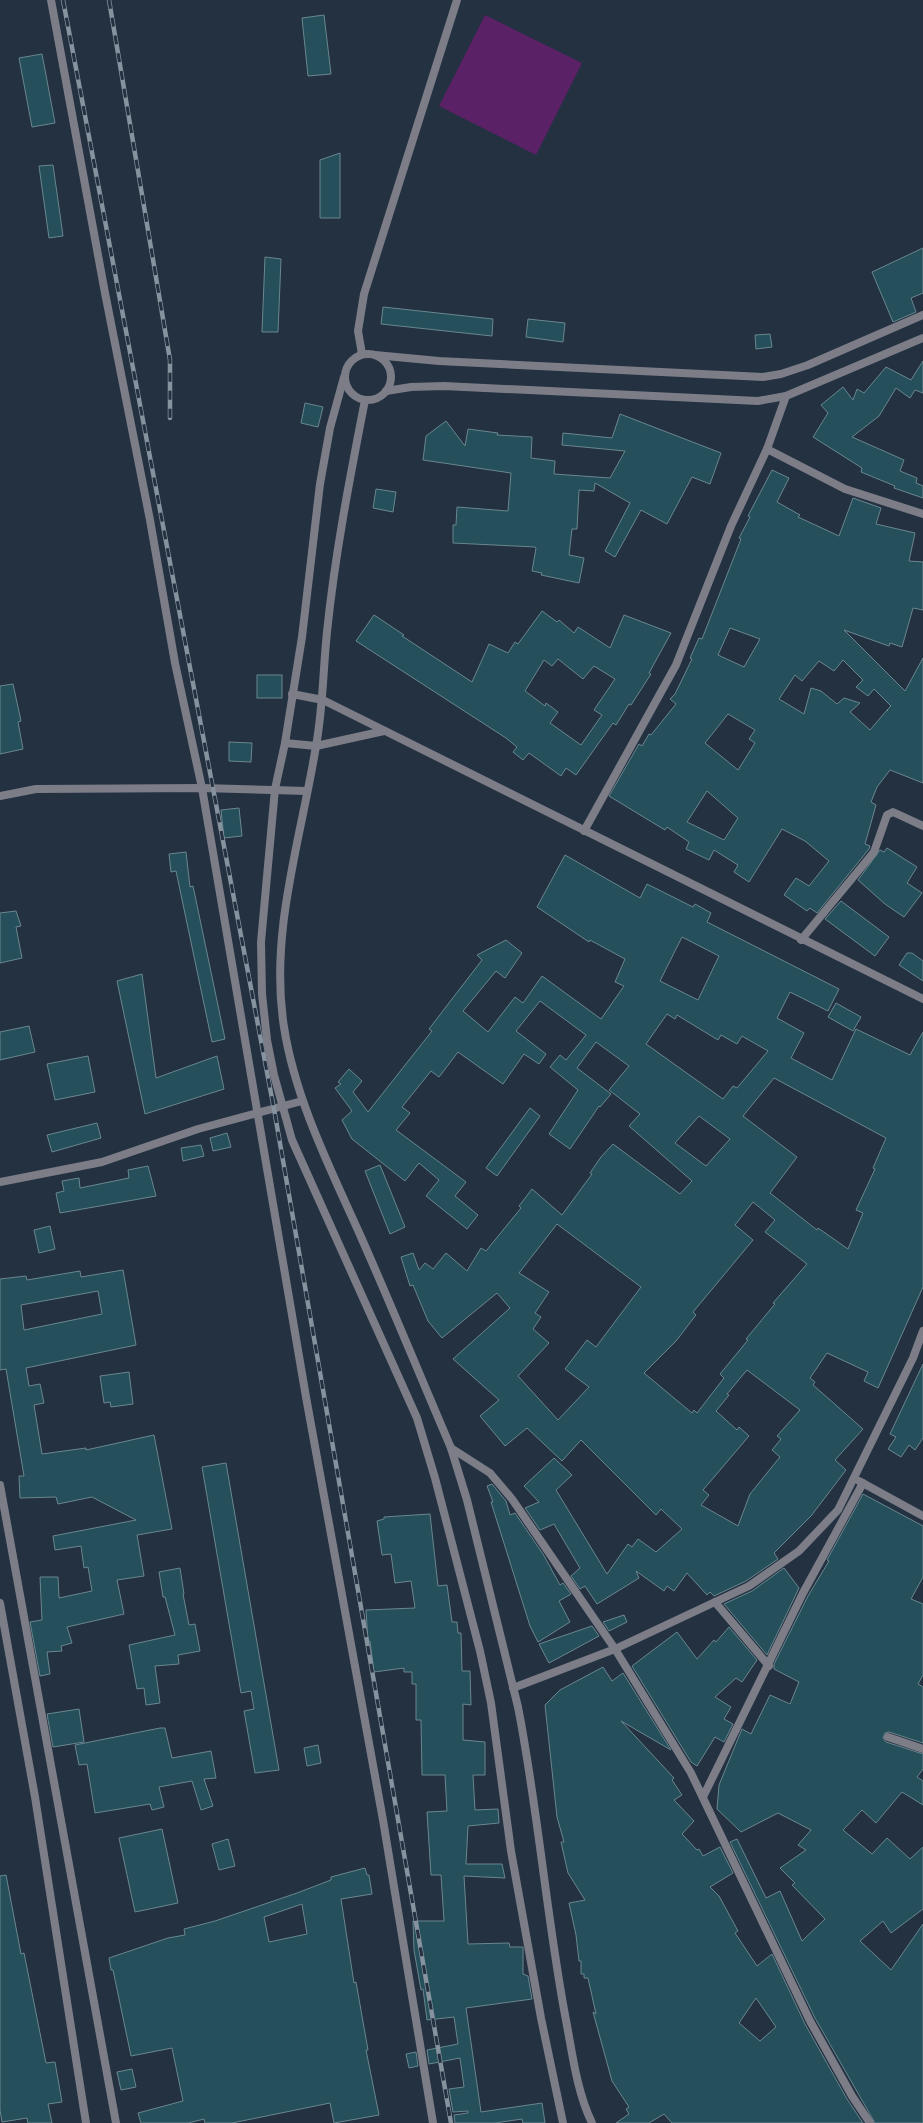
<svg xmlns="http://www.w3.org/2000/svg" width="923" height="2123" font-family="'Public Sans',sans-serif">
<rect width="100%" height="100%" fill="#233141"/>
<polygon fill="#5b2166" points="485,15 582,63 536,155 439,106"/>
<g fill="#254f5b" stroke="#6a878f" fill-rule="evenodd">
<polygon points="324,15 331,74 308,76 302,18"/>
<polygon points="42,54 55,123 32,127 19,58"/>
<polygon points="340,153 340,218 320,218 320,160"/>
<polygon points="53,165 63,236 49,238 39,166"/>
<polygon points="923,248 923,293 911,298 916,312 893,322 872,272"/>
<polygon points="265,257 281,259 278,332 262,332"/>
<polygon points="383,307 493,319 492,336 381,324"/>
<polygon points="528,319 565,323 563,342 526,337"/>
<polygon points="770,334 772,347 756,349 755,335"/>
<polygon points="923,361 923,393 915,390 910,398 896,388 879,416 852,437 904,460 900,471 917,478 916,483 923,486 923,498 894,488 895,486 861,472 862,468 813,437 828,413 821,405 843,387 853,400 857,389 864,393 886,367 911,380"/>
<polygon points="305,403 323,407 318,427 301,423"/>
<polygon points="620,414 721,453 710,484 692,477 667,524 641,510 615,557 605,551 630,503 595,483 594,491 579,490 577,529 572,529 569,555 584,558 579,583 541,575 542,573 532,571 536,548 535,547 453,543 453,525 456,525 457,507 508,511 511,473 423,460 426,436 446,421 465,446 468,429 498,433 497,435 532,437 531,458 555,461 554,474 610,478 625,451 562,445 563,433 612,438"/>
<path d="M 772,470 L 789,478 L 777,502 L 800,515 L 798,517 L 839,536 L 853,498 L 881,508 L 876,524 L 915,533 L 909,561 L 923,562 L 923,610 L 913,608 L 902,647 L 890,643 L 889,646 L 844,630 L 905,691 L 923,658 L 923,783 L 890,770 L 877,787 L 871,802 L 876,805 L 865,844 L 870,846 L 869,849 L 817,913 L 810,908 L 807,911 L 784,895 L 796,878 L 809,886 L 829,861 L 805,841 L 782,829 L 749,882 L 734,872 L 738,865 L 714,850 L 709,860 L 686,849 L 689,842 L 667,827 L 665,830 L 609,796 L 639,744 L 642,746 L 649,734 L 651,735 L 676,704 L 670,699 L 675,694 L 692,659 L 690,658 L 699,638 L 702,639 L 741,539 L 739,538 L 750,517 L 748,516 ZM 730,628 L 760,639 L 744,667 L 718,655 ZM 843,660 L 863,680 L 856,687 L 868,696 L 874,689 L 891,706 L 887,710 L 888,711 L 887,710 L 870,730 L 850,712 L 860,703 L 844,698 L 837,704 L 821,691 L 811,688 L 804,714 L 779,699 L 795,675 L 802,681 L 819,661 L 834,671 ZM 728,714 L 755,730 L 749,739 L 755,743 L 738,770 L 705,743 ZM 707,791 L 738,818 L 724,840 L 687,822 Z"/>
<polygon points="376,489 396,492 393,512 373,508"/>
<path d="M 542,611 L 557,622 L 559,620 L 574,633 L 578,627 L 610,648 L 624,615 L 671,633 L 649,673 L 651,674 L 631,705 L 629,704 L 616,725 L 613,723 L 576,775 L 566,768 L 561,776 L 529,753 L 523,760 L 513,752 L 517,747 L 506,738 L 356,641 L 374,615 L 404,635 L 402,636 L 472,682 L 489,644 L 508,653 L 515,642 L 518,644 ZM 558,659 L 583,679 L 594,666 L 615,679 L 594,710 L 602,715 L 581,745 L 550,723 L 558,712 L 546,703 L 545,706 L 525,691 L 544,660 L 552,666 Z"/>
<rect x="257" y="675" width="25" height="23"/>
<polygon points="13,684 21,721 18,722 23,749 0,754 0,686"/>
<polygon points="229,742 252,743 251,762 229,761"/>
<polygon points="239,808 242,836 224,838 221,810"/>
<polygon points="887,848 917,867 907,883 922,893 904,917 885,904 858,880 880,850 884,852"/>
<polygon points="186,852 190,887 193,886 225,1039 212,1042 176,871 171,872 169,854"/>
<path d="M 565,855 L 640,898 L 647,884 L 693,907 L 695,904 L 711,913 L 707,922 L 839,989 L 828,1011 L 790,992 L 777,1018 L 804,1033 L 791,1058 L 832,1080 L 856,1029 L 910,1055 L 923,1032 L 923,1287 L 878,1388 L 864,1381 L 868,1372 L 827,1353 L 810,1378 L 815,1382 L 813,1385 L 863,1429 L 835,1460 L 846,1470 L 811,1516 L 774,1553 L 778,1559 L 746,1581 L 714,1596 L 710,1592 L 707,1595 L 687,1573 L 674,1591 L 667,1586 L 664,1591 L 636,1571 L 639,1578 L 597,1604 L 585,1586 L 580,1589 L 571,1576 L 580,1568 L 554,1524 L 540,1530 L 525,1508 L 539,1502 L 524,1486 L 554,1458 L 572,1475 L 556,1490 L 607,1574 L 628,1544 L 632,1547 L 638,1539 L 656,1552 L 682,1529 L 661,1509 L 656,1515 L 581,1440 L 562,1461 L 527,1428 L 505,1446 L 480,1416 L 499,1400 L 453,1359 L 510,1308 L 497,1293 L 442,1338 L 428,1321 L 413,1285 L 410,1286 L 401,1257 L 413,1253 L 419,1270 L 425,1263 L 433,1269 L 446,1253 L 467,1271 L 481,1248 L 486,1251 L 521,1208 L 519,1206 L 532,1189 L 562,1215 L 592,1174 L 590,1173 L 601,1157 L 613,1144 L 680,1194 L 692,1181 L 629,1126 L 640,1114 L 609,1090 L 629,1066 L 596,1042 L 577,1068 L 611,1094 L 600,1107 L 599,1106 L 570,1149 L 549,1134 L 578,1090 L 550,1067 L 560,1055 L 566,1060 L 586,1035 L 540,1001 L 516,1031 L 546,1054 L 539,1064 L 524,1054 L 503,1084 L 458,1052 L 439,1077 L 431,1071 L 402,1107 L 410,1113 L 396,1130 L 466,1182 L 455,1196 L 478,1215 L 467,1229 L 426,1196 L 439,1180 L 419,1163 L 405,1181 L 352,1139 L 342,1120 L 352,1111 L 335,1088 L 341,1084 L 338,1082 L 349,1069 L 362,1081 L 353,1092 L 368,1112 L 432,1031 L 429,1029 L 482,960 L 477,955 L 506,940 L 522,953 L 505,978 L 496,971 L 463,1011 L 488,1032 L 515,997 L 523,1003 L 542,976 L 601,1019 L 624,986 L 615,982 L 625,959 L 590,940 L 589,942 L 537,907 ZM 682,937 L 719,956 L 698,1000 L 660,981 ZM 667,1014 L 675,1019 L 677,1015 L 718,1040 L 721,1035 L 737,1044 L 742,1036 L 768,1051 L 737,1088 L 733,1086 L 723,1099 L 646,1044 ZM 774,1078 L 886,1138 L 873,1168 L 875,1169 L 856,1210 L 863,1213 L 848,1249 L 818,1228 L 817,1230 L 770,1193 L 797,1157 L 743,1116 ZM 699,1116 L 730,1139 L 706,1166 L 675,1143 ZM 753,1202 L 775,1220 L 765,1232 L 807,1264 L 773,1303 L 775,1304 L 746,1339 L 748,1340 L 720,1374 L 724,1378 L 697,1413 L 694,1410 L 692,1413 L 644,1373 L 676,1341 L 696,1315 L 693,1312 L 753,1240 L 735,1225 ZM 557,1224 L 641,1287 L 596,1347 L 587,1340 L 565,1369 L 589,1387 L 558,1420 L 518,1376 L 549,1343 L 533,1329 L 541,1317 L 535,1313 L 549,1292 L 519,1273 ZM 747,1370 L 800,1410 L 777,1436 L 781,1439 L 772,1450 L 780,1457 L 750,1494 L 738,1526 L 701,1505 L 709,1495 L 703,1490 L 749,1436 L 739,1427 L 737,1430 L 716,1411 L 729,1395 L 727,1394 Z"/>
<polygon points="841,901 889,937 875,956 825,919"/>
<polygon points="16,911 21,926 16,927 22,958 0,963 0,913"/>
<polygon points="907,953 912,953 923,961 923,981 899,965"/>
<polygon points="142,974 156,1078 217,1056 224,1089 145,1114 117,981"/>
<polygon points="836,1003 861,1017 853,1031 828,1017"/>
<polygon points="29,1026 35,1052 0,1060 0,1032"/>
<polygon points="88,1056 95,1092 55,1100 47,1064"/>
<polygon points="530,1108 540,1116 497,1176 486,1168"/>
<polygon points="97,1123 101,1138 52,1152 47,1135"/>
<polygon points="227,1133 231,1147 213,1151 210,1138"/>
<polygon points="201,1145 204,1156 183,1161 181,1148"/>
<polygon points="380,1165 405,1227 390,1234 365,1171"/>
<polygon points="148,1166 156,1196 60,1213 56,1193 64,1191 62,1181 79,1178 80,1188 129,1178 128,1170"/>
<polygon points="50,1226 55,1249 39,1253 34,1230"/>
<path d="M 123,1270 L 136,1345 L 26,1368 L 29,1386 L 40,1384 L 44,1403 L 34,1405 L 42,1454 L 86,1448 L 86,1450 L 154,1435 L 172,1529 L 137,1535 L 144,1576 L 117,1580 L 124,1614 L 67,1627 L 72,1643 L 61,1646 L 62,1651 L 47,1652 L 50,1674 L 40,1676 L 30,1622 L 42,1620 L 40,1577 L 58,1577 L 59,1598 L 92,1591 L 88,1567 L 84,1568 L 81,1546 L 55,1550 L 53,1536 L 136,1520 L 92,1497 L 58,1504 L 56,1497 L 20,1498 L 19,1476 L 24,1476 L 6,1369 L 0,1370 L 0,1279 L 26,1276 L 27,1280 L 80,1271 L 81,1277 ZM 98,1291 L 102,1314 L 24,1330 L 21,1305 Z"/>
<polygon points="923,1364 923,1438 915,1450 909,1445 901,1457 888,1449 896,1437 890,1434"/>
<polygon points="129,1372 133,1404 111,1407 110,1402 104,1403 100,1376"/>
<polygon points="226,1463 279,1770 255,1773 244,1711 254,1709 251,1691 241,1693 202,1467"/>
<polygon points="492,1484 506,1501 510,1515 515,1513 543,1554 560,1585 563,1583 571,1594 559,1601 570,1622 538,1642 530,1626 491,1502 493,1502 487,1486"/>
<polygon points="863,1494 923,1526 923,1577 911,1599 923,1604 923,1675 918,1684 923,1687 923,1743 889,1732 885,1733 883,1738 886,1742 923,1754 923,1769 917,1777 923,1781 923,1805 902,1792 876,1823 862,1810 843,1830 872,1854 887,1838 910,1859 923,1847 923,1909 891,1933 883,1921 860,1941 891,1970 923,1924 923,2123 875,2123 815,2018 730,1842 737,1839 766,1898 780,1891 802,1941 825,1919 792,1885 795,1883 780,1868 806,1850 798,1845 811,1830 778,1813 741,1832 717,1809 719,1785 742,1729 751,1734 770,1695 790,1704 799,1682 774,1669 774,1664 808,1596 829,1561 827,1560"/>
<polygon points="430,1514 438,1586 447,1585 452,1622 457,1622 458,1633 461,1633 462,1671 470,1671 471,1705 463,1704 463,1740 485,1742 485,1775 473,1775 475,1810 498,1809 499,1823 468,1826 466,1864 502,1864 505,1878 464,1876 468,1944 509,1943 510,1947 523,1947 523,1974 528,1976 532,1999 466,2008 481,2112 542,2103 545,2123 523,2123 522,2119 495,2123 455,2123 454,2115 468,2113 468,2111 453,2112 449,2089 464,2087 460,2058 429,2064 427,2050 458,2044 454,2017 427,2020 423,1989 421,1990 414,1950 413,1921 444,1921 441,1875 431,1875 427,1812 447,1811 445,1775 422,1775 421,1720 416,1720 416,1684 412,1684 412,1672 404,1672 404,1668 374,1672 370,1641 368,1642 366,1610 415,1608 411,1581 395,1583 391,1554 382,1555 377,1521 384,1519 384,1517"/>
<polygon points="180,1568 184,1594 183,1594 189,1625 195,1624 200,1651 178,1655 179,1664 155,1666 160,1703 146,1705 144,1688 137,1689 129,1645 175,1635 165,1597 163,1597 159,1572"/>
<polygon points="784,1568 799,1588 767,1655 724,1604 752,1591"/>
<polygon points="624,1615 627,1622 609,1631 603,1622"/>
<polygon points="592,1626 599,1636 549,1663 539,1644"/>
<polygon points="729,1627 757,1660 742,1682 736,1678 715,1697 731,1707 724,1719 733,1724 724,1742 715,1737 697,1766 691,1762 632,1666 677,1632 697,1659 714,1640 716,1642"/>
<path d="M 603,1667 L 612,1681 L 623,1673 L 671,1750 L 621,1721 L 674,1778 L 672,1780 L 682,1795 L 674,1800 L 694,1821 L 682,1834 L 697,1850 L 699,1849 L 703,1856 L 720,1847 L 733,1873 L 710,1887 L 719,1896 L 738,1931 L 735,1933 L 757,1966 L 772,1954 L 805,2024 L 847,2099 L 863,2123 L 672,2123 L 664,2114 L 649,2123 L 616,2123 L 629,2114 L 626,2109 L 629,2107 L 612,2081 L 593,2012 L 596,2014 L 588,1978 L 584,1978 L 584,1974 L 581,1974 L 581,1961 L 579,1961 L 576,1935 L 569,1903 L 585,1900 L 568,1873 L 561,1842 L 564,1842 L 557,1817 L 545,1705 L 560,1690 ZM 756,1998 L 776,2027 L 760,2041 L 739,2023 Z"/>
<polygon points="79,1709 84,1742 53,1747 47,1714"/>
<polygon points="160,1728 165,1728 172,1758 211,1751 216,1778 204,1779 213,1806 201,1810 192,1781 159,1787 164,1807 152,1810 150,1804 95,1813 87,1764 79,1765 75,1745"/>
<polygon points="318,1745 321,1763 307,1766 304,1748"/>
<polygon points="162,1829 178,1903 135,1912 119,1838"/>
<polygon points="228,1839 235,1866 219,1870 212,1844"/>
<path d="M 365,1868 L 367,1875 L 369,1875 L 372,1894 L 341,1899 L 354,1983 L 356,1982 L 368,2050 L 366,2050 L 379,2115 L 334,2123 L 330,2103 L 232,2123 L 205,2123 L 204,2119 L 188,2123 L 141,2123 L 138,2113 L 183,2101 L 172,2048 L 131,2056 L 113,1970 L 111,1970 L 109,1958 L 168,1938 L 185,1935 L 184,1929 L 215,1921 L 297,1893 L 331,1880 L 331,1877 ZM 302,1904 L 307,1934 L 269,1942 L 264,1917 Z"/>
<polygon points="6,1875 21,1954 24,1953 46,2063 55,2062 62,2102 48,2104 52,2123 28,2123 27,2118 2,2122 0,2110 0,1876"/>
<polygon points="416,2052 418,2066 409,2068 406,2054"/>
<polygon points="132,2069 136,2087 121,2090 117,2072"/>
</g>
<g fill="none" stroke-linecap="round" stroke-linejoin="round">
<g stroke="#7d7d88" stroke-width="8">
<polyline points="51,0 105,293 150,520 175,663 202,788 306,1397 383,1820 433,2123"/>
<polyline points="362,354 358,331 364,294 457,0"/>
<polyline points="767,449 845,489 923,514"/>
<polyline points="292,694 323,700 923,999"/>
<polyline points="285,743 316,746 384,731"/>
<polyline points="0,796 36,789 202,788 307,791"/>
<polyline points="584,831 676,665 731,526 767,449 786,396"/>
<polyline points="801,940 874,852 887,815 893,812 923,826"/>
<polyline points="0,1182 102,1162 198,1129 302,1101"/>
<polyline points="451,1448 490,1473 512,1499 615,1649 691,1773 810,2021 852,2096 870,2123"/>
<polyline points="859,1481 923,1516"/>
<polyline points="715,1602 769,1666"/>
<polyline points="513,1688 615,1649 749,1586 799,1551 838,1510 913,1358 923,1331"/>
<polyline points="888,1737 923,1749"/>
<polyline points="703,1797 803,1593 863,1483"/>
</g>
<g stroke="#7d7d88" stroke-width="8">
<circle cx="368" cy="377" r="23"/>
<polyline points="375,355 439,361 763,377 781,374 808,365 923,315"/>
<polyline points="344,377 330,428 320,484 302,637 285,743 275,789 261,942 262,994 267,1040 274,1075 292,1140 417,1418 435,1478 480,1651 491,1703 511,1851 541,2018 563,2123"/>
<polyline points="386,391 411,387 444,386 758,401 786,396 923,338"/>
<path d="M 365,400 C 350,477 335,554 327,632 C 323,670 323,708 316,746 C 301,839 269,933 284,1027 C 295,1099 331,1170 361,1237 C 392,1307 421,1378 451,1448 L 467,1500 L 518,1707 C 538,1809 546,1913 565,2015 C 572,2050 576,2090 592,2123"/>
<polyline points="0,1485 116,2123"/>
<polyline points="0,1603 35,1797 86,2123"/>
</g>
<g stroke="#87929f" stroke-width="4.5">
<g id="rail">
<polyline points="63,0 274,1109 451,2123"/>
<polyline points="109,0 170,360 170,418"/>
</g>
</g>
<use href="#rail" stroke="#233141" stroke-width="3" stroke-dasharray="9" stroke-linecap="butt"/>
</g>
</svg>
